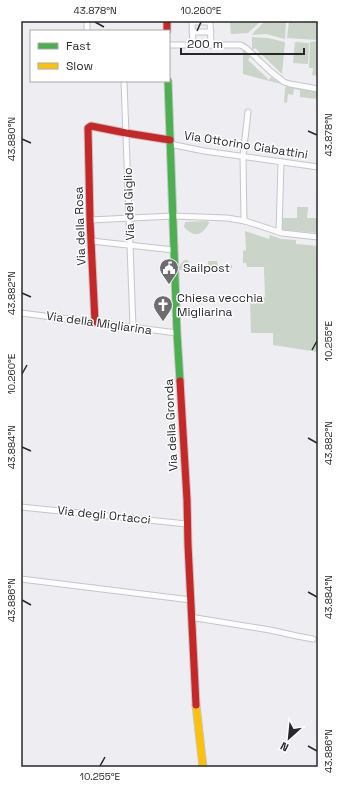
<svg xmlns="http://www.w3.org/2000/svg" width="339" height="788" font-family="'Space Grotesk',sans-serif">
<rect width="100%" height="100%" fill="#ededf2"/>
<g fill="#cbd4c8">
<polygon points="230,21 261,21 248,33 231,34"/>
<polygon points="265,21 286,21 285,39 266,34 252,35 254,32"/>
<polygon points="289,21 318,21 318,40 287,38"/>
<polygon points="252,37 268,38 285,42 282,74 255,48 252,50"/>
<polygon points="318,41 318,76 312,75 313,68 309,68 310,42"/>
<polygon points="295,42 309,43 308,64 293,63"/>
<polygon points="243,50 250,57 248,60 269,80 271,77 281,84 243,74"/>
<polygon points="287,86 318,92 318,105 317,104 318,99 300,97 300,90 294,89 293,95 288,94 287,103 284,102 285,88"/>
<polygon points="297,207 308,207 307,218 318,218 318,233 284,230 282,228 282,218 297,218"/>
<path d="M 208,221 L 209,223 C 202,236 194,238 184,227 L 185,222 Z"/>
<polygon points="245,231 269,239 270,235 281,239 296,240 296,244 318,246 318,352 273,345 273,333 251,333 250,301 265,297 264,267 247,267 246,263 243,263 243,251 246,250"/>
<polygon points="184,260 188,260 189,266 208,265 208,261 217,261 218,265 232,265 232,268 178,270 179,266"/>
</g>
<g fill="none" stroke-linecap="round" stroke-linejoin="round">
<g stroke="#c6c6ca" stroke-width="7">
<g id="street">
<polyline points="192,21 193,45"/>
<polyline points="210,21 211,45"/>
<polyline points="192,22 210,22"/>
<polyline points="87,31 87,21"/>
<polyline points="192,32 211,32"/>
<polyline points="169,45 241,45 247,49 270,71 284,82 290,84 318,89"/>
<polyline points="124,81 133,327"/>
<polyline points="170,144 204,151 318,167"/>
<polyline points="90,220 173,216 227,218 245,221 282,233 318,237"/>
<polyline points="244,221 243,156 248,112"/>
<polyline points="279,232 281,162"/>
<polyline points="91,241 174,250"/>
<polyline points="21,313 177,333"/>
<polyline points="21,507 187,524"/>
<polyline points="21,579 191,600"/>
<polyline points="192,619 196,618 270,630 297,636 313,639"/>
</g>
</g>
<g stroke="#c6c6ca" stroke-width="9">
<polyline id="fast" points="168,81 177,333 180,381"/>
</g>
<g stroke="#c6c6ca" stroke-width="9">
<polyline id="slow" points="196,705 203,767"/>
</g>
<g stroke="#c6c6ca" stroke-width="9">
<g id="jam">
<polyline points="167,21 167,31"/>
<polyline points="95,322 90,220 88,128 91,126 126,133 170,140"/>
<polyline points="180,381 187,500 188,545 196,705"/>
</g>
</g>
<use href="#street" stroke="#fcfcfd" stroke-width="5"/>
<use href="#fast" stroke="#4caf50" stroke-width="7"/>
<use href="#slow" stroke="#ffc107" stroke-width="7"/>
<use href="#jam" stroke="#c62828" stroke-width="7"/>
</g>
<path fill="none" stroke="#28282c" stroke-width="1.5" d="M 95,22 L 104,27M 197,31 L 201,22M 308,131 L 317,135M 22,139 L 31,143M 22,293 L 31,297M 312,350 L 317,341M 22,374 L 27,365M 308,438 L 317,443M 22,447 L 31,451M 308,592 L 317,597M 22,600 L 31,605M 308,746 L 317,751M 100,766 L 105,757"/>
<defs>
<g id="civic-pin" transform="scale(1)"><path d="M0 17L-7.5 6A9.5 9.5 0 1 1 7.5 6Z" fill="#6d6d71" stroke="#fff"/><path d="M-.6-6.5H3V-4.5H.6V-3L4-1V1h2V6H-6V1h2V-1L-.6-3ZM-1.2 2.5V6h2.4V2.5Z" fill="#fff"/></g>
<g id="church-pin" transform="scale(1)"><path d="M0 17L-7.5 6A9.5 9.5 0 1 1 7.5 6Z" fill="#6d6d71" stroke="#fff"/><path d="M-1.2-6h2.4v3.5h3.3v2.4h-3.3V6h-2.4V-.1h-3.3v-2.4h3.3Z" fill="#fff"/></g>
</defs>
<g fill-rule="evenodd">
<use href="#civic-pin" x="169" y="268"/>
<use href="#church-pin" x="163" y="305"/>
</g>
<g text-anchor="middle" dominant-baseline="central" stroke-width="3" stroke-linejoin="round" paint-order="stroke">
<g font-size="12" fill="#28282c" stroke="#fff">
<text transform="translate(246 145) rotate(9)">Via Ottorino Ciabattini</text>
<text transform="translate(129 204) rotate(-92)">Via del Giglio</text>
<text transform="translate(80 226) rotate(-92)">Via della Rosa</text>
<text transform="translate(99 323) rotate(8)">Via della Migliarina</text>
<text transform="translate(171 425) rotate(-93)">Via della Gronda</text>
<text transform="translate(104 515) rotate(6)">Via degli Ortacci</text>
</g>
<g font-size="12" fill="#28282c" stroke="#fff" text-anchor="start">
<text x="183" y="268">Sailpost</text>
<text x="177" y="298">Chiesa vecchia<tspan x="177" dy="14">Migliarina</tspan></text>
</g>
</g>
<rect width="339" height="788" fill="none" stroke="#ffffff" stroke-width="44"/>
<rect x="30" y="30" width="140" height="52" fill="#ffffff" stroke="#a9a9ab"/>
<rect x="38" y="43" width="20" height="6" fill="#4caf50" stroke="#a9a9ab"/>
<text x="66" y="50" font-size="12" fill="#28282c">Fast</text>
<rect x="38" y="63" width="20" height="6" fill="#ffc107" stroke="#a9a9ab"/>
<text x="66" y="70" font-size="12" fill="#28282c">Slow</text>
<g transform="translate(289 738) rotate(207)" stroke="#ffffff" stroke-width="3" paint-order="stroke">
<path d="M0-3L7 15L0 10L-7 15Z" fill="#28282c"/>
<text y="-6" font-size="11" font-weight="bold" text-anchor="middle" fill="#28282c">N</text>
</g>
<path d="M181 48v6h123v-6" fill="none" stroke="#28282c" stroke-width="2"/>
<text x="187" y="48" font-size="12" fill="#28282c" stroke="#ffffff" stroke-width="3" paint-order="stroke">200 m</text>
<rect x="22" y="22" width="295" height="744" fill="none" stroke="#28282c" stroke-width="1.5"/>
<g font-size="10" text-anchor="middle" fill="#28282c">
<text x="95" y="14">43.878°N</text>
<text x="201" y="14">10.260°E</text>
<text transform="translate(328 135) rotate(-90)" y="4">43.878°N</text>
<text transform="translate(11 139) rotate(-90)" y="4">43.880°N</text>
<text transform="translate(11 293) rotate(-90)" y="4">43.882°N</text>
<text transform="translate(328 341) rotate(-90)" y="4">10.255°E</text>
<text transform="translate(11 374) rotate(-90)" y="4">10.260°E</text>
<text transform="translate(328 443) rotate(-90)" y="4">43.882°N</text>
<text transform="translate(11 447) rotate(-90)" y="4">43.884°N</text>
<text transform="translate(328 597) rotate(-90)" y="4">43.884°N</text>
<text transform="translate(11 600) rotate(-90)" y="4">43.886°N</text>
<text transform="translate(328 751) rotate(-90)" y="4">43.886°N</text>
<text x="100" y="780">10.255°E</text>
</g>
</svg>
